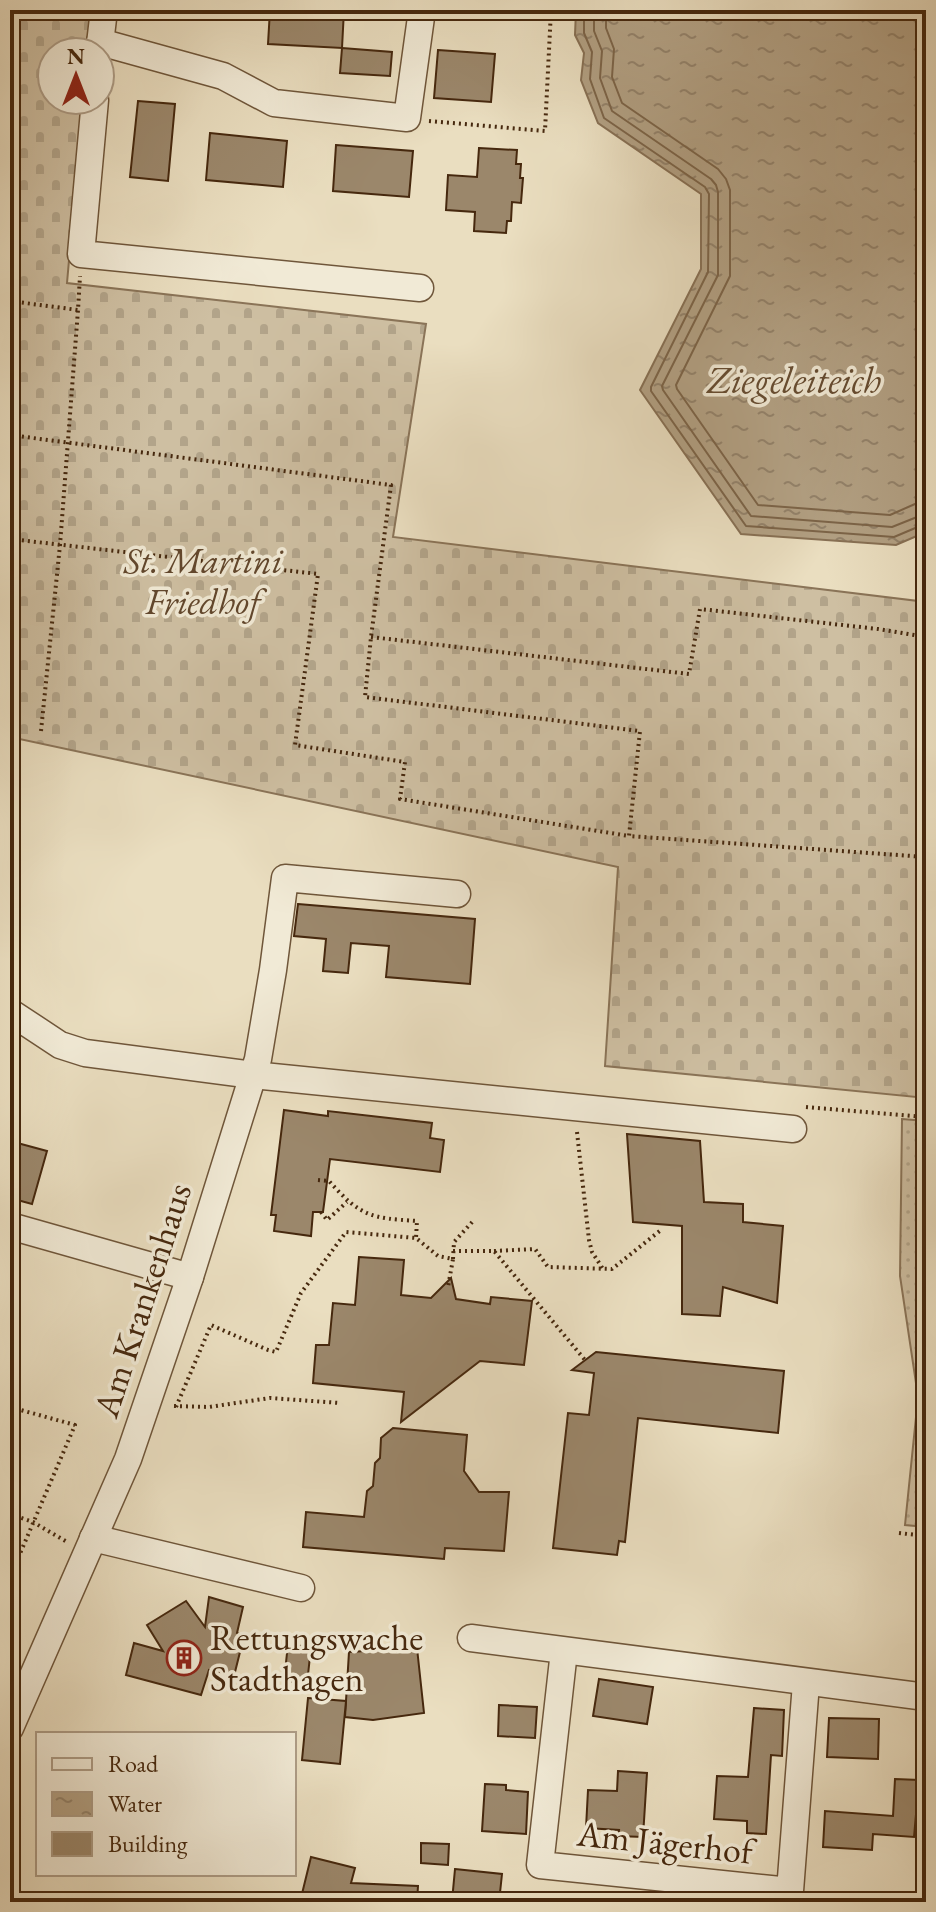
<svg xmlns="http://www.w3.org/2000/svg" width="936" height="1912" font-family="'EB Garamond',serif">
<defs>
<pattern id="grass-dots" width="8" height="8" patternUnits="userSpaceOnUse" patternTransform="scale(2)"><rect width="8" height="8" fill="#cebfa2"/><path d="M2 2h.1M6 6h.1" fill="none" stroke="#b2a48a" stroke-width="1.8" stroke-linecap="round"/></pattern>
<pattern id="cemetery-stones" width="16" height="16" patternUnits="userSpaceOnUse" patternTransform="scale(2)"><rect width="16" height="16" fill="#cebfa2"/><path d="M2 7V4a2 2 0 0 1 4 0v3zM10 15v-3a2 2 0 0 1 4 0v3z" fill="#b2a48a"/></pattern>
<pattern id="water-ripples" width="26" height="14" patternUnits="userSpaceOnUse" patternTransform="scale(2)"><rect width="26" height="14" fill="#b2a083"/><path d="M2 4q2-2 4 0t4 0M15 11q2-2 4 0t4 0" fill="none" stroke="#93826a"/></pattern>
</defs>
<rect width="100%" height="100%" fill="#eadec0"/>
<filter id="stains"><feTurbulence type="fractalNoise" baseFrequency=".0025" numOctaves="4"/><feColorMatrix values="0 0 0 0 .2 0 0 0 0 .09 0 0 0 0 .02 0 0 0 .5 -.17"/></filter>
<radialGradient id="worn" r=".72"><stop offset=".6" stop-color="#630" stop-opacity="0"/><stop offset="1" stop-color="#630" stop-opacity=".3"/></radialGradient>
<polygon fill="url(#grass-dots)" stroke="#8a7458" stroke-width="2" points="902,1119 926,1121 926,1527 905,1525 916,1417 916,1383 900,1276"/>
<polygon fill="url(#cemetery-stones)" stroke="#8a7458" stroke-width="2" points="10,10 91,10 88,52 52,52 52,100 83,100 67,283 426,324 393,537 926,602 926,1098 605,1066 618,867 10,737"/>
<polygon fill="url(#water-ripples)" stroke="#877054" stroke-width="2" points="576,10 926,10 926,532 896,545 741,534 640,390 701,269 701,194 598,123 581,80 584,53 575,35"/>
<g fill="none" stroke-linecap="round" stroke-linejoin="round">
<g stroke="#7c6448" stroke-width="2">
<polyline points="584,10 584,33 592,52 590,79 604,118 705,187 709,194 708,272 651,387 651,391 746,526 894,537 920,526 926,525"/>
<polyline points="594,10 594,31 602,51 600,78 612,111 711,179 716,185 718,192 718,275 662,386 663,390 751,516 892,527 917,517 926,515"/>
<polyline points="606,10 606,28 614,49 612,77 622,103 718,169 726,179 730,190 730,276 676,385 677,389 758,505 890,515 915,504 926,503"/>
</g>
</g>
<g fill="#9b876b" stroke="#46280e" stroke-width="2">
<polygon points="270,10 344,10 342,48 268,44"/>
<polygon points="342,48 392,52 390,76 340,73"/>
<polygon points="438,50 495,54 491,102 434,98"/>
<polygon points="138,101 175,104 168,181 130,177"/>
<polygon points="210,133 287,141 283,187 206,180"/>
<polygon points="336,145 413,151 409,197 333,191"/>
<polygon points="479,148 517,150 516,164 521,164 520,178 523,178 521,203 512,202 511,221 507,221 506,233 474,231 475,212 446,210 448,175 477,177"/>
<polygon points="298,904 475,919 470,984 386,977 389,946 351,943 348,973 323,971 326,939 294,936"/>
<polygon points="284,1110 328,1116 328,1111 432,1123 430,1138 444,1140 440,1172 330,1159 323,1212 313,1212 311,1236 274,1231 276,1215 271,1215"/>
<polygon points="627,1134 700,1141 704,1202 743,1204 743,1222 783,1226 777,1303 723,1287 720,1316 682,1314 682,1226 633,1222"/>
<polygon points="10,1141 47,1151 32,1204 10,1198"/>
<polygon points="359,1257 404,1260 401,1295 431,1298 451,1278 456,1299 490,1304 491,1297 532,1301 524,1365 480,1361 401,1422 404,1392 313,1383 316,1345 329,1345 333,1303 355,1305"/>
<polygon points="596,1352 784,1371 778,1433 638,1418 625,1542 619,1541 617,1555 553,1548 568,1413 589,1415 594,1373 572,1370"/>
<polygon points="393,1428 467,1435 464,1471 479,1492 509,1492 504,1551 445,1548 444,1559 303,1547 306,1512 364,1517 367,1491 373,1486 375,1463 380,1458 381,1438"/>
<polygon points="209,1597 243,1607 237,1633 244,1636 234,1676 209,1670 201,1695 126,1675 134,1643 163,1651 147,1625 186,1601 205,1627"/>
<polygon points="288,1644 311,1647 307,1684 284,1681"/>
<polygon points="417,1648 424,1713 373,1720 345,1717 349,1652"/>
<polygon points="599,1679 653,1687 647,1724 593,1716"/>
<polygon points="308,1698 346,1701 340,1764 302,1760"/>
<polygon points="499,1705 537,1707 535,1738 498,1736"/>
<polygon points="754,1708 784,1710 782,1756 771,1755 766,1834 747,1833 747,1821 714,1819 717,1776 748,1777"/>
<polygon points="829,1718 879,1719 878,1759 827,1757"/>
<polygon points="618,1771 647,1773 643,1837 618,1836 619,1830 586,1828 588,1790 617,1791"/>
<polygon points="895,1779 919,1780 914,1837 873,1834 872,1850 823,1847 825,1811 893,1816"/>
<polygon points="485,1784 506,1785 506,1790 528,1792 526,1834 482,1831"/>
<polygon points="421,1843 449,1844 448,1865 421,1863"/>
<polygon points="311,1857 355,1868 351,1883 418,1886 417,1902 300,1902"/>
<polygon points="455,1869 502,1874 499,1902 452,1901"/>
</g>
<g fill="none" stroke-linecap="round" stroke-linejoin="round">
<g stroke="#6f563a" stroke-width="29">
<g id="minor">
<polyline points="100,42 223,76 274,103 407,118 422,10"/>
<polyline points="99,52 104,10"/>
<polyline points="95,100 81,254 420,288"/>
<polyline points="10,1012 60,1045 85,1053 253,1075 793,1129"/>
<polyline points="10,1226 190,1277"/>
<polyline points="93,1538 301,1588"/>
<polyline points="471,1638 926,1697"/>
<polyline points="564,1651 540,1865 790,1891 806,1683"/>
<polyline points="10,1728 128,1459 190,1277 258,1059 273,970 285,878 457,894"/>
</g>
</g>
<g stroke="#46280e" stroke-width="4" stroke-dasharray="2 4" stroke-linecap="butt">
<polyline points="429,121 545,131 551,10"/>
<polyline points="10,301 78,310 80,276"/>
<polyline points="10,435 391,485 371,637 365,697 640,731 629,836 926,857"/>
<polyline points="10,539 318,574 295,745 405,762 400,799 629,836"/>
<polyline points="371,637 689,674 700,609 878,629 926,637"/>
<polyline points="41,731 60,545 78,310"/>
<polyline points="806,1107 926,1117"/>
<polyline points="577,1132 589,1240 592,1252 603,1269"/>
<path d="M 318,1180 L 329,1181 C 361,1217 371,1218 417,1221 L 416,1238"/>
<polyline points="321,1212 327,1220 347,1202"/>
<polyline points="453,1251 494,1251 585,1360"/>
<polyline points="494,1251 535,1249 548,1267 612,1269 661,1230"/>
<polyline points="453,1259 454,1242 474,1220"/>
<polyline points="174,1406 209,1407 270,1398 340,1403"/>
<polyline points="10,1407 75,1425 10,1577"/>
<polyline points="176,1407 211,1325 268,1350 276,1352 301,1293 346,1232 416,1238 438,1256 453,1259 448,1287"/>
<polyline points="10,1514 33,1522 67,1542"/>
<polyline points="899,1533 926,1536"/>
</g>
<use href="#minor" stroke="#f1ead6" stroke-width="26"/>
</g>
<defs>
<g id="building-ring" transform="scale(1.8)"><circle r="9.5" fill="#f1ead6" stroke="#8f2418" stroke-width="1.5"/><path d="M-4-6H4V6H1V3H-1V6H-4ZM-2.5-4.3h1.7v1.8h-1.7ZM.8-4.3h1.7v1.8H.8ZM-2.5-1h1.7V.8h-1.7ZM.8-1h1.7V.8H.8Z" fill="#8f2418"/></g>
</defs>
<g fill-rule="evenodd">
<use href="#building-ring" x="184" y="1658"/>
</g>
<g text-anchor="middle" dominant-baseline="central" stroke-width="7" stroke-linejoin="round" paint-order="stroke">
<g font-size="36" font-style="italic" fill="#61462c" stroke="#f1ead6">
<text x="203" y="560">St. Martini<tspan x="203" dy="41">Friedhof</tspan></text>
</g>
<g font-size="36" fill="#46280e" stroke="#f1ead6">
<text transform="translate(142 1300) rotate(-72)">Am Krankenhaus</text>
<text transform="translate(665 1842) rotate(6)">Am Jägerhof</text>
</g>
<g font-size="36" fill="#46280e" stroke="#f1ead6" text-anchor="start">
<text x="210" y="1637">Rettungswache<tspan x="210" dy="41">Stadthagen</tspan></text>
</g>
<g font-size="38" font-style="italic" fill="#664c31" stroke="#f1ead6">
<text x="794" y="379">Ziegeleiteich</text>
</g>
</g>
<rect width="936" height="1912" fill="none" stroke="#eadec0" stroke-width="40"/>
<rect x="12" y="12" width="912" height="1888" fill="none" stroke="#46280e" stroke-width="4"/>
<rect x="20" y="20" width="896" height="1872" fill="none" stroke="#46280e" stroke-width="2"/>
<rect x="36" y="1732" width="260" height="144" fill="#f1ead6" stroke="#ad9c86" stroke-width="2"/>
<rect x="52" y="1758" width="40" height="12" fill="#f1ead6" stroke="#ad9c86" stroke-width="2"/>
<text x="108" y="1772" font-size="24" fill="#46280e">Road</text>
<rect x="52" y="1792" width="40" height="24" fill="url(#water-ripples)" stroke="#ad9c86" stroke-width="2"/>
<text x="108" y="1812" font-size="24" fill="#46280e">Water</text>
<rect x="52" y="1832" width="40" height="24" fill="#9b876b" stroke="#ad9c86" stroke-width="2"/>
<text x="108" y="1852" font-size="24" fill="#46280e">Building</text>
<g transform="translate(76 76)"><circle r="38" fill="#f1ead6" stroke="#ad9c86" stroke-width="2"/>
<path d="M0-6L14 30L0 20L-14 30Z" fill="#8f2418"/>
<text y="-12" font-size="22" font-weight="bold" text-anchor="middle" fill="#46280e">N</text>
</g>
<rect width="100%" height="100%" filter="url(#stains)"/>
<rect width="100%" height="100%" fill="url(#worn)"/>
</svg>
